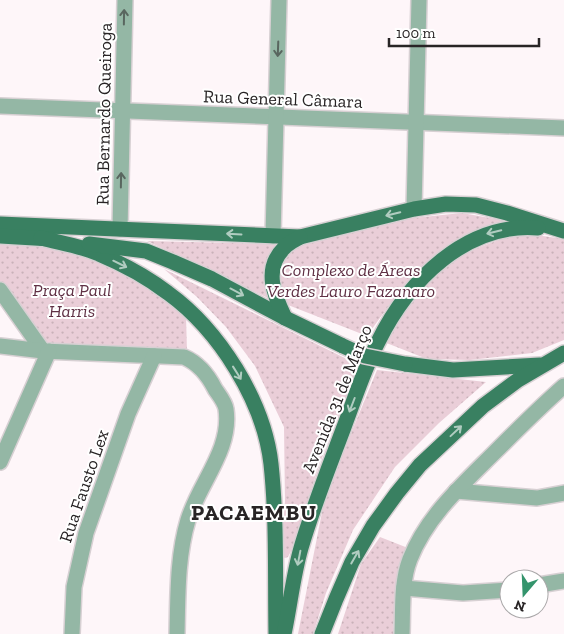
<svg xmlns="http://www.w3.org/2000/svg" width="564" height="634" font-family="'Zilla Slab',serif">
<defs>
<pattern id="park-dots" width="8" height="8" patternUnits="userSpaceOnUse" patternTransform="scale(1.25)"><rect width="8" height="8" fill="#eaced8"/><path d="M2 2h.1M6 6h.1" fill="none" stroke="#c9b1b9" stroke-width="1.8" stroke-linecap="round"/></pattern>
</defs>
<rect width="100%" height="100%" fill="#fef6f9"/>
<g fill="url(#park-dots)">
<path d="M 462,213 L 507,221 C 500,223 492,224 484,227 C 431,244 398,293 367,336 L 288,305 L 280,296 L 277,281 L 280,265 L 287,255 L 302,245 L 403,219 Z"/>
<path d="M 522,233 L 564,239 L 564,340 L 532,353 L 470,360 L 427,359 L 384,342 C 395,325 405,306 418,290 C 446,258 482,244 522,233 Z"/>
<polygon points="0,240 44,242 95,258 147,283 186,316 187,352 47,347 0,283"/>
<polygon points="147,241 281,244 270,299"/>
<polygon points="164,269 359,365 320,463 291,551 288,557 285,558 282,556 281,549 285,502 284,427 255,366 226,327 197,297"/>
<polygon points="377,370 486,382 439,423 395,467 353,530 326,593 313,634 298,634 325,497"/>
<path d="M 380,537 L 408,548 C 399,576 394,604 393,634 L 338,634 L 361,564 Z"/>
</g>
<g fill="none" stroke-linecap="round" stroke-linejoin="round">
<g stroke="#d7d0d3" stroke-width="18">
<g id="minor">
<polyline points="0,106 564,128"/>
<polyline points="414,209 419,0"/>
<polyline points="120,229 125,0"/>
<polyline points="273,236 279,0"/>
<polyline points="0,290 43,351"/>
<path d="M 0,346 L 43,351 L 184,357 C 198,363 208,375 215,389 C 219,395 225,402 226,409 C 232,450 199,483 188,520 C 177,557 178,596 177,634"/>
<polyline points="0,462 49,351"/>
<polyline points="456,491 537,498 564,493"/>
<polyline points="539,585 564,581"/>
<polyline points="404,588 463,593 509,590"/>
<polyline points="72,634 74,587 86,533 128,414 154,356"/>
<path d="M 402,634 C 403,609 401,582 410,559 C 427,516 463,484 495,452 C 518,429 540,407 564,386"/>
</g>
</g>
<g stroke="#d7d0d3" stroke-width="18">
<g id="major">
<polyline points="0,224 300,237 414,209 446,204 476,205 507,213 564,231"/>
<polyline points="0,236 51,239"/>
<path d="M 41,238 C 60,243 81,246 99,254 C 123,264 147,277 168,293 C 219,330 264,401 271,464 C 277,520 275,578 276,634"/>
<polyline points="89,244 146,251 173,262 212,279 285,318 343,346"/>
<path d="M 285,318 C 274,295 263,269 284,248 C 288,243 295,240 300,237"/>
<polyline points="405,364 453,370 540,365"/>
<path d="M 284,634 C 290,606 293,576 301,548 C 313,507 329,467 344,427 C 355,398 364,369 378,342 C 408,281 466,222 538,228"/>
<polyline points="322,634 336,599 352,562 373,526 397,493 420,465 483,406 518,380 564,353"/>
</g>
</g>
<use href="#minor" stroke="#94b7a5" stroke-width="15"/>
<use href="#major" stroke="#398061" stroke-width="15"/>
<g stroke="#d7d0d3" stroke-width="18" stroke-linecap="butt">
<polyline id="major-bridge" points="343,346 365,356 405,364"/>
</g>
<use href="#major-bridge" stroke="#398061" stroke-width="15"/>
</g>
<defs><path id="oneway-shaft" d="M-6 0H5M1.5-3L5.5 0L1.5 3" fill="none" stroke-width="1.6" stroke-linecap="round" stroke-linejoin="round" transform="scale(1.25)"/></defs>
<g stroke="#59665f">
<use href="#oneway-shaft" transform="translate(124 17) rotate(-89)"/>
<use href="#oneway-shaft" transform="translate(278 49) rotate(92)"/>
<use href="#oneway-shaft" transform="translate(121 180) rotate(-89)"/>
</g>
<g stroke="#b0ccc0">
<use href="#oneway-shaft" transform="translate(393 214) rotate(166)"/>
<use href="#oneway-shaft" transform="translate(494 232) rotate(166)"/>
<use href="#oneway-shaft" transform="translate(234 234) rotate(-177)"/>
<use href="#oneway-shaft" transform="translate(120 264) rotate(26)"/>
<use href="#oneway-shaft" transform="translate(237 292) rotate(28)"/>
<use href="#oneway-shaft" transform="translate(237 373) rotate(58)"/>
<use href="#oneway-shaft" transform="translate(352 405) rotate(111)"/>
<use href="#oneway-shaft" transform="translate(456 431) rotate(-43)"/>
<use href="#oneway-shaft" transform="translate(355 557) rotate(-60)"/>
<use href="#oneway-shaft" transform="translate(299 558) rotate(101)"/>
</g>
<g text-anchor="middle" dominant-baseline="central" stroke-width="4" stroke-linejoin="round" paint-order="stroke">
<g font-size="18" fill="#282425" stroke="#fff">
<text transform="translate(283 99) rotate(2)">Rua General Câmara</text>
<text transform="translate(104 114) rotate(-89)">Rua Bernardo Queiroga</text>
<text transform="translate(337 399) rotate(-68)">Avenida 31 de Março</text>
<text transform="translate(84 486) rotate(-71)">Rua Fausto Lex</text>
</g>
<g font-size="18" font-style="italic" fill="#603145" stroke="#fff">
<text x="351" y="270">Complexo de Áreas<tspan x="351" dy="21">Verdes Lauro Fazanaro</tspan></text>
<text x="72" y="290">Praça Paul<tspan x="72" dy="21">Harris</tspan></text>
</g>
<g font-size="22" font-weight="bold" letter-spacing="1" fill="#282425" stroke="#fff">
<text x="254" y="512">PACAEMBU</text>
</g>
</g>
<g transform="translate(524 594) rotate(199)"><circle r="24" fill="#ffffff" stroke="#a9a7a8"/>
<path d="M0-4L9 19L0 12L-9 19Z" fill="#34946c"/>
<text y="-8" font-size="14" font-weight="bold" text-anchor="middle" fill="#282425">N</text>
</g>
<path d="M389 38v8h150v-8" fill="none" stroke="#282425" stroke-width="2.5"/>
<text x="396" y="38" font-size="15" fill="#282425" stroke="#ffffff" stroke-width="4" paint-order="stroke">100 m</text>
</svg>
